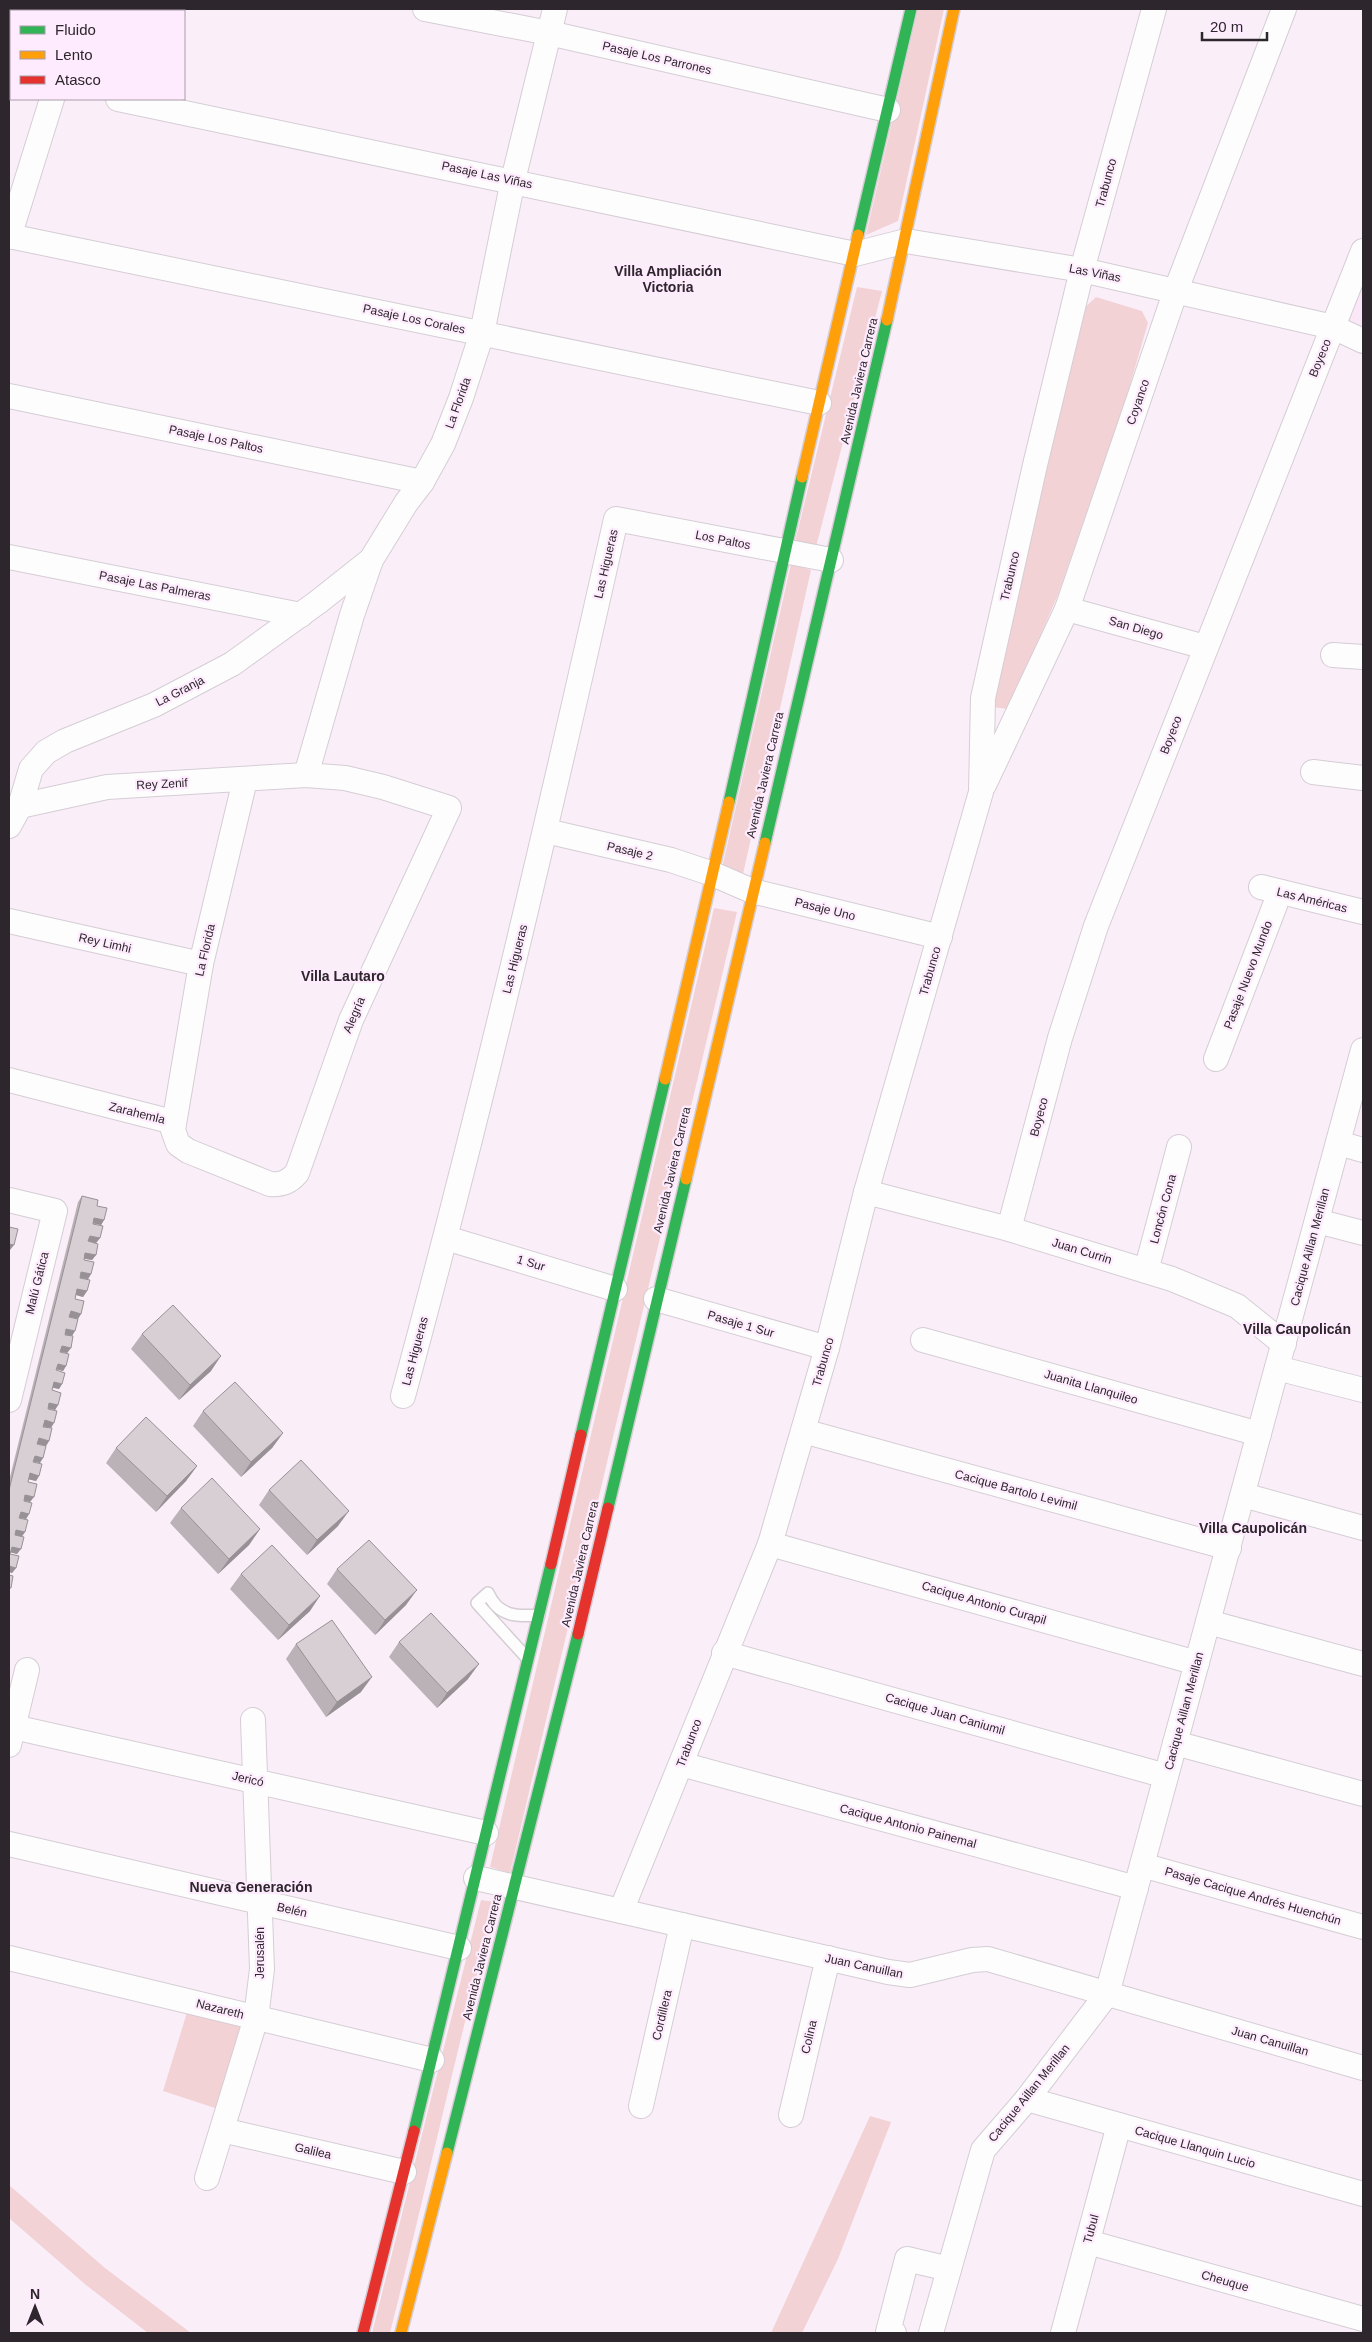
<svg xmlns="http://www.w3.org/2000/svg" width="1372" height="2342" font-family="Arial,sans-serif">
<rect width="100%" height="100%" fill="#faeff9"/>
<polygon fill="#fae7f8" points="1363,279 1363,328 1346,321"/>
<g fill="#f3d2d6">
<polygon points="918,9 944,9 898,221 866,235"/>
<polygon points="857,287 882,291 816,547 795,542"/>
<polygon points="1096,297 1142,311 1148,323 1125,402 1058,595 1008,709 992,707 1081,311"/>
<polygon points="791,564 811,570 743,874 722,868"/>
<polygon points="714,908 737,912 510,1873 490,1867"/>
<path d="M 481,1900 L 496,1902 C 457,2045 426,2190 390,2333 L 372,2333 Z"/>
<polygon points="188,2009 242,2023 218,2109 163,2091"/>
<polygon points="870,2116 891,2122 838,2259 802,2333 771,2333"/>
<polygon points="9,2185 105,2268 191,2333 148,2333 86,2285 9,2218"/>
</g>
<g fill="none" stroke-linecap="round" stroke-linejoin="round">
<g stroke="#d5cdd4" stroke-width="14">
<path id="lane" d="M 527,1658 L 477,1603 L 488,1593 C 498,1616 516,1617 539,1615"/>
</g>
<g stroke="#d5cdd4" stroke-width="26">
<g id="street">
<polyline points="425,9 549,33 888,110"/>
<polyline points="81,11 82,9"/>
<polyline points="118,99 855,254 906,241 1082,270 1333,327 1363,341"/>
<polyline points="9,236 819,403"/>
<polyline points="9,237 52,99"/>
<polyline points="9,396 422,482"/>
<polyline points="9,557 301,615"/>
<polyline points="1067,609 1205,647"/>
<polyline points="1333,655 1363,657"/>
<polyline points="1313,772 1363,778"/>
<polyline points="306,775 352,615 371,560 406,503 422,482 443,444 461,398 482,333 513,180 555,9"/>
<polyline points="984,785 1067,609 1176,290 1284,9"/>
<path d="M 20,806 L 107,787 L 306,775 L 345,778 L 383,787 L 449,808 L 351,1020 L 297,1173 C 289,1182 282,1185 270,1184 L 188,1151 L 178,1144 L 173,1130 L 201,964 L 245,780"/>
<polyline points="9,826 20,806 31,769 46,752 65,741 154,705 232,664 318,602 371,560"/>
<polyline points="546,831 671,860 713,874 752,891 940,937"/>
<polyline points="1261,887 1363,912"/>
<polyline points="9,921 201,964"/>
<polyline points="1216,1059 1280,892"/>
<polyline points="9,1080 173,1122"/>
<polyline points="1338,1143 1363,1150"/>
<polyline points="866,1192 1009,1229 1172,1279 1237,1306 1284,1344"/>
<polyline points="9,1200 55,1211 9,1400"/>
<polyline points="1317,1221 1363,1233"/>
<polyline points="1009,1229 1060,1038 1096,926 1363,251"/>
<polyline points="446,1238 615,1289"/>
<polyline points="1146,1271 1179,1147"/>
<polyline points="656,1299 827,1348"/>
<polyline points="923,1340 1259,1434"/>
<polyline points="1277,1368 1363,1390"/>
<path d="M 403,1396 C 482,1106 550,813 616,519 L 831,560"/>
<polyline points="803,1431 1229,1548"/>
<polyline points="1243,1495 1363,1528"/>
<polyline points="770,1544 1197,1663"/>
<polyline points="1208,1622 1363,1664"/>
<polyline points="724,1653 1166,1776"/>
<polyline points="9,1726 486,1833"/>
<polyline points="1175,1743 1363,1794"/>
<polyline points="9,1745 27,1670"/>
<polyline points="681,1764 1136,1888"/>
<polyline points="9,1844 459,1948"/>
<polyline points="1142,1865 1363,1927"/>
<polyline points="476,1878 888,1972 910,1975 972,1960 988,1959 1363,2068"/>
<polyline points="621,1911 770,1544 827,1348 866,1192 981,792 983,698 1035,465 1082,270 1154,9"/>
<polyline points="9,1958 432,2060"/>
<polyline points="1027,2099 1363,2194"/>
<polyline points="641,2106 682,1925"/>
<polyline points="791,2115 828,1958"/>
<polyline points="222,2130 404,2172"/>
<polyline points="207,2178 256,2018 262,1969 253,1720"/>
<polyline points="1088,2242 1363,2319"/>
<polyline points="894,2333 888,2332 907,2259 949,2269"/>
<polyline points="931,2333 983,2150 1027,2099 1107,1994 1363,1050"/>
<polyline points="1063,2333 1119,2125"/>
</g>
</g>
<g stroke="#d5cdd4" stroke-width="14">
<g id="fast">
<polyline points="858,235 911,9"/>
<polyline points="729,802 802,477"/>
<polyline points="765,843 887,320"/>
<polyline points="581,1435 665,1079"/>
<polyline points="608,1508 686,1179"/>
<polyline points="414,2131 551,1564"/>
<polyline points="447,2153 578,1634"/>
</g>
</g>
<g stroke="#d5cdd4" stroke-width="14">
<g id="slow">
<polyline points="887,320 954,9"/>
<polyline points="802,477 858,235"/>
<polyline points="665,1079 729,802"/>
<polyline points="686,1179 765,843"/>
<polyline points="401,2333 447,2153"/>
</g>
</g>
<g stroke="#d5cdd4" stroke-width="14">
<g id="jam">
<polyline points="551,1564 581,1435"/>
<polyline points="578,1634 608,1508"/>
<polyline points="363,2333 414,2131"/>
</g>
</g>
<use href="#lane" stroke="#fefdfe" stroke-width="11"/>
<use href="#street" stroke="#fefdfe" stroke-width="24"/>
<use href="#fast" stroke="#30b455" stroke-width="11"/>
<use href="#slow" stroke="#ff9f0a" stroke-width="11"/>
<use href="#jam" stroke="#e5322d" stroke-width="11"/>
</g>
<g fill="#bab2b7">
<polygon points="82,1196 97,1206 104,1220 101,1225 93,1223 100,1238 96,1243 96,1255 92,1260 84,1259 84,1260 91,1274 88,1279 87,1291 83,1297 76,1295 75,1299 81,1314 65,1334 71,1348 67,1353 60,1352 66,1366 63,1371 57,1369 56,1370 62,1384 59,1389 53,1388 52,1390 58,1405 55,1410 48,1408 43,1426 49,1441 46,1446 38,1444 40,1463 33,1461 39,1476 36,1481 29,1479 28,1482 30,1502 24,1500 29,1514 26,1519 19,1518 25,1532 22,1537 17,1554 11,1552 10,1554 16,1568 12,1573 9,1572 9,1481 78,1202"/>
<polygon points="142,1334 211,1371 179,1400 131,1349"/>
<polygon points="203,1411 283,1433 272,1448 241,1477 193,1426"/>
<polygon points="116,1448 197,1466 186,1481 156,1512 106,1463"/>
<polygon points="269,1490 338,1526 307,1555 259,1505"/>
<polygon points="181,1508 260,1529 249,1545 218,1574 170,1523"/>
<polygon points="337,1569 406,1605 375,1635 327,1584"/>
<polygon points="241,1574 310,1611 278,1640 230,1589"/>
<polygon points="399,1642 468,1679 437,1708 389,1657"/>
<polygon points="296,1644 361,1692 326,1717 286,1659"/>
</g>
<g fill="#979195">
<polygon points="94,1218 104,1220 101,1225 91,1223"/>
<polygon points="90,1236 100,1238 96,1243 86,1241"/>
<polygon points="9,1244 14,1245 10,1250 9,1250"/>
<polygon points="85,1253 96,1255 92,1260 82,1258"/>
<polygon points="81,1272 91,1274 88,1279 77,1277"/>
<polygon points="77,1289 87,1291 83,1297 73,1294"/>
<polygon points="71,1311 81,1314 78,1319 67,1316"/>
<polygon points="66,1329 75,1331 72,1336 63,1334"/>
<polygon points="62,1346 71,1348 67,1353 58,1351"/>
<polygon points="221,1356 211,1371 179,1400 190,1385"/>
<polygon points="58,1364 66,1366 63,1371 55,1369"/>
<polygon points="54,1382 62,1384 59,1389 51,1387"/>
<polygon points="49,1403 58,1405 55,1410 46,1408"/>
<polygon points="45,1420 54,1423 51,1428 41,1426"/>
<polygon points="283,1433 272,1448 241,1477 251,1462"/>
<polygon points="39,1438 49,1441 46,1446 35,1443"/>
<polygon points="35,1456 43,1458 40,1463 31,1461"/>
<polygon points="197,1466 186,1481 156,1512 167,1496"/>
<polygon points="30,1473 39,1476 36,1481 27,1479"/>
<polygon points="25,1495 34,1497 30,1502 21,1500"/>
<polygon points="349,1511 338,1526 307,1555 317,1540"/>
<polygon points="21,1512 29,1514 26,1519 17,1517"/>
<polygon points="260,1529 249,1545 218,1574 229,1559"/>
<polygon points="16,1530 25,1532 21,1537 13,1535"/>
<polygon points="12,1547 21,1549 17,1554 9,1552"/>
<polygon points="9,1566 16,1568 12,1573 9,1572"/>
<polygon points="417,1590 406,1605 375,1635 385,1620"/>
<polygon points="320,1596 310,1611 278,1640 289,1625"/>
<polygon points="479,1664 468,1679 437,1708 447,1693"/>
<polygon points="372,1677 361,1692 326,1717 337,1702"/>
</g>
<g fill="#d8cfd5" stroke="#979195">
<polygon points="82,1196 98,1200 97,1206 107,1208 104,1220 94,1218 93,1224 103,1226 100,1238 90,1236 88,1241 98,1244 96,1255 85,1253 84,1260 94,1262 91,1274 81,1272 80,1278 90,1280 87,1291 77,1289 75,1299 84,1301 81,1314 71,1311 69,1317 78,1319 75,1331 66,1329 65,1335 73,1336 71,1348 62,1346 60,1352 69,1354 66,1366 58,1364 56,1370 65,1373 62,1384 54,1382 52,1390 61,1393 58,1405 49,1403 48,1409 57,1411 54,1423 45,1420 43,1427 52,1428 49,1441 39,1438 37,1444 46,1446 43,1458 35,1456 33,1462 42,1464 39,1476 30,1473 28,1482 37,1484 34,1497 25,1495 24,1501 32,1503 29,1514 21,1512 19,1518 28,1520 25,1532 16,1530 15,1535 24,1537 21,1549 12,1547 10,1554 19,1556 16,1568 9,1566 9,1490"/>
<polygon points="9,1227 18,1229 14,1245 9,1244"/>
<polygon points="173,1305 221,1356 190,1385 142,1334"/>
<polygon points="235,1382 283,1433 251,1462 203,1411"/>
<polygon points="146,1417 197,1466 167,1496 116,1448"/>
<polygon points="301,1460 349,1511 317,1540 269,1490"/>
<polygon points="212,1478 260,1529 229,1559 181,1508"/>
<polygon points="369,1540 417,1590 385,1620 337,1569"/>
<polygon points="272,1545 320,1596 289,1625 241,1574"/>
<polygon points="9,1575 13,1576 11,1588 9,1588"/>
<polygon points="431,1613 479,1664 447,1693 399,1642"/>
<polygon points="332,1620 372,1677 337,1702 296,1644"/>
</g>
<g text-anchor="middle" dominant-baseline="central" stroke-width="4.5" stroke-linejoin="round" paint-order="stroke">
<g font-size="12" fill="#2d262c" stroke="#feebfd">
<text transform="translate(657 58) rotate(13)">Pasaje Los Parrones</text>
<text transform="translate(487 175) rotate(12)">Pasaje Las Viñas</text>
<text transform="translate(1106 183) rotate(-75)">Trabunco</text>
<text transform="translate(1095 273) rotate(11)">Las Viñas</text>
<text transform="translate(414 319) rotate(12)">Pasaje Los Corales</text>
<text transform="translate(1320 358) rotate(-68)">Boyeco</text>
<text transform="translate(859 381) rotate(-77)">Avenida Javiera Carrera</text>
<text transform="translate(1138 402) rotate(-71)">Coyanco</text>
<text transform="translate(458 403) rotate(-70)">La Florida</text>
<text transform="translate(216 439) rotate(12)">Pasaje Los Paltos</text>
<text transform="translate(723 540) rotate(11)">Los Paltos</text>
<text transform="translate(606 564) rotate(-77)">Las Higueras</text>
<text transform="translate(1010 576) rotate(-77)">Trabunco</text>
<text transform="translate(155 586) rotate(11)">Pasaje Las Palmeras</text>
<text transform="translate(1136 628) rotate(16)">San Diego</text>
<text transform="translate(180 691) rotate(-27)">La Granja</text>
<text transform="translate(1171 735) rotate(-69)">Boyeco</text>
<text transform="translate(765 775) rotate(-77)">Avenida Javiera Carrera</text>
<text transform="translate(162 784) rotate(-3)">Rey Zenif</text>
<text transform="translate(630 851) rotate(13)">Pasaje 2</text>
<text transform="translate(1312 900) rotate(14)">Las Américas</text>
<text transform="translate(825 909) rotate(14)">Pasaje Uno</text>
<text transform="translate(105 943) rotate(13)">Rey Limhi</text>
<text transform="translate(205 950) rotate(-77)">La Florida</text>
<text transform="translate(515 959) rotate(-76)">Las Higueras</text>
<text transform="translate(930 971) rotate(-74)">Trabunco</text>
<text transform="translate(1248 975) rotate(-69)">Pasaje Nuevo Mundo</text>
<text transform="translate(354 1015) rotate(-67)">Alegría</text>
<text transform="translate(137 1113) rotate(14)">Zarahemla</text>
<text transform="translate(1039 1117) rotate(-75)">Boyeco</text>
<text transform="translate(672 1170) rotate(-77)">Avenida Javiera Carrera</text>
<text transform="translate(1163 1209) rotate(-75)">Loncón Cona</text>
<text transform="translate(1310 1247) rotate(-75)">Cacique Aillan Merillan</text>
<text transform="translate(1082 1251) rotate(17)">Juan Currin</text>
<text transform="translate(531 1263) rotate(17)">1 Sur</text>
<text transform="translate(37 1283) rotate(-76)">Malú Gática</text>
<text transform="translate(741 1324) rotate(16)">Pasaje 1 Sur</text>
<text transform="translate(415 1351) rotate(-75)">Las Higueras</text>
<text transform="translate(823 1362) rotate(-74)">Trabunco</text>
<text transform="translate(1091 1387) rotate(16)">Juanita Llanquileo</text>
<text transform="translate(1016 1490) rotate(15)">Cacique Bartolo Levimil</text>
<text transform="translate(580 1564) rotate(-77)">Avenida Javiera Carrera</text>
<text transform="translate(984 1603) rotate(16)">Cacique Antonio Curapil</text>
<text transform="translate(1184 1711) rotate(-75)">Cacique Aillan Merillan</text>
<text transform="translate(945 1714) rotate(16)">Cacique Juan Caniumil</text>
<text transform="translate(689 1743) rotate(-69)">Trabunco</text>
<text transform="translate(248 1779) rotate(13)">Jericó</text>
<text transform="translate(908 1826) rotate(15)">Cacique Antonio Painemal</text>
<text transform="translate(1253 1896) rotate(16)">Pasaje Cacique Andrés Huenchún</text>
<text transform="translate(292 1910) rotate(13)">Belén</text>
<text transform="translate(260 1953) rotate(-90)">Jerusalén</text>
<text transform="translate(482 1957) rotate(-76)">Avenida Javiera Carrera</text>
<text transform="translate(864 1966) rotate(12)">Juan Canuillan</text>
<text transform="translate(220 2009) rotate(14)">Nazareth</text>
<text transform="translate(662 2015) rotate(-77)">Cordillera</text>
<text transform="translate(809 2037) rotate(-77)">Colina</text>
<text transform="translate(1270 2041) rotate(16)">Juan Canuillan</text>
<text transform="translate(1029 2093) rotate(-51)">Cacique Aillan Merillan</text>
<text transform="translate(1195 2147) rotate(16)">Cacique Llanquin Lucio</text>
<text transform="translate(313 2151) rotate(13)">Galilea</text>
<text transform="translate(1091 2229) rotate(-75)">Tubul</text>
<text transform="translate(1225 2281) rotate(16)">Cheuque</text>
</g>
<g font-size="14" font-weight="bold" fill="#2d262c" stroke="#feebfd">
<text x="668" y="271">Villa Ampliación<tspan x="668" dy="16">Victoria</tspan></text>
<text x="343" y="976">Villa Lautaro</text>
<text x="1297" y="1329">Villa Caupolicán</text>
<text x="1253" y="1528">Villa Caupolicán</text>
<text x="251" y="1887">Nueva Generación</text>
</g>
</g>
<rect width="1372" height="2342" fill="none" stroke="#2d262c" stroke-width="20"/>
<rect x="10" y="10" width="175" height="90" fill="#feebfd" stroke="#aa9ca9"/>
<rect x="20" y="26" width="25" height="8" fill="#30b455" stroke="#aa9ca9"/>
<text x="55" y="35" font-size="15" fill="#2d262c">Fluido</text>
<rect x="20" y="51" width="25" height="8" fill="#ff9f0a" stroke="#aa9ca9"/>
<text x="55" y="60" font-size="15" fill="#2d262c">Lento</text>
<rect x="20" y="76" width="25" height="8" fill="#e5322d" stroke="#aa9ca9"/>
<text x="55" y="85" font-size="15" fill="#2d262c">Atasco</text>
<g transform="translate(35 2307)" stroke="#feebfd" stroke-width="4" paint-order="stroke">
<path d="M0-4L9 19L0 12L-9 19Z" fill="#2d262c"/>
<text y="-8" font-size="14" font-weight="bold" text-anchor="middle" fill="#2d262c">N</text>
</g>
<path d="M1202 32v8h65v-8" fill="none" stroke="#2d262c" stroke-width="2.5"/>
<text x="1210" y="32" font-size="15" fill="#2d262c" stroke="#feebfd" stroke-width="4" paint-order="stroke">20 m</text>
</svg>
